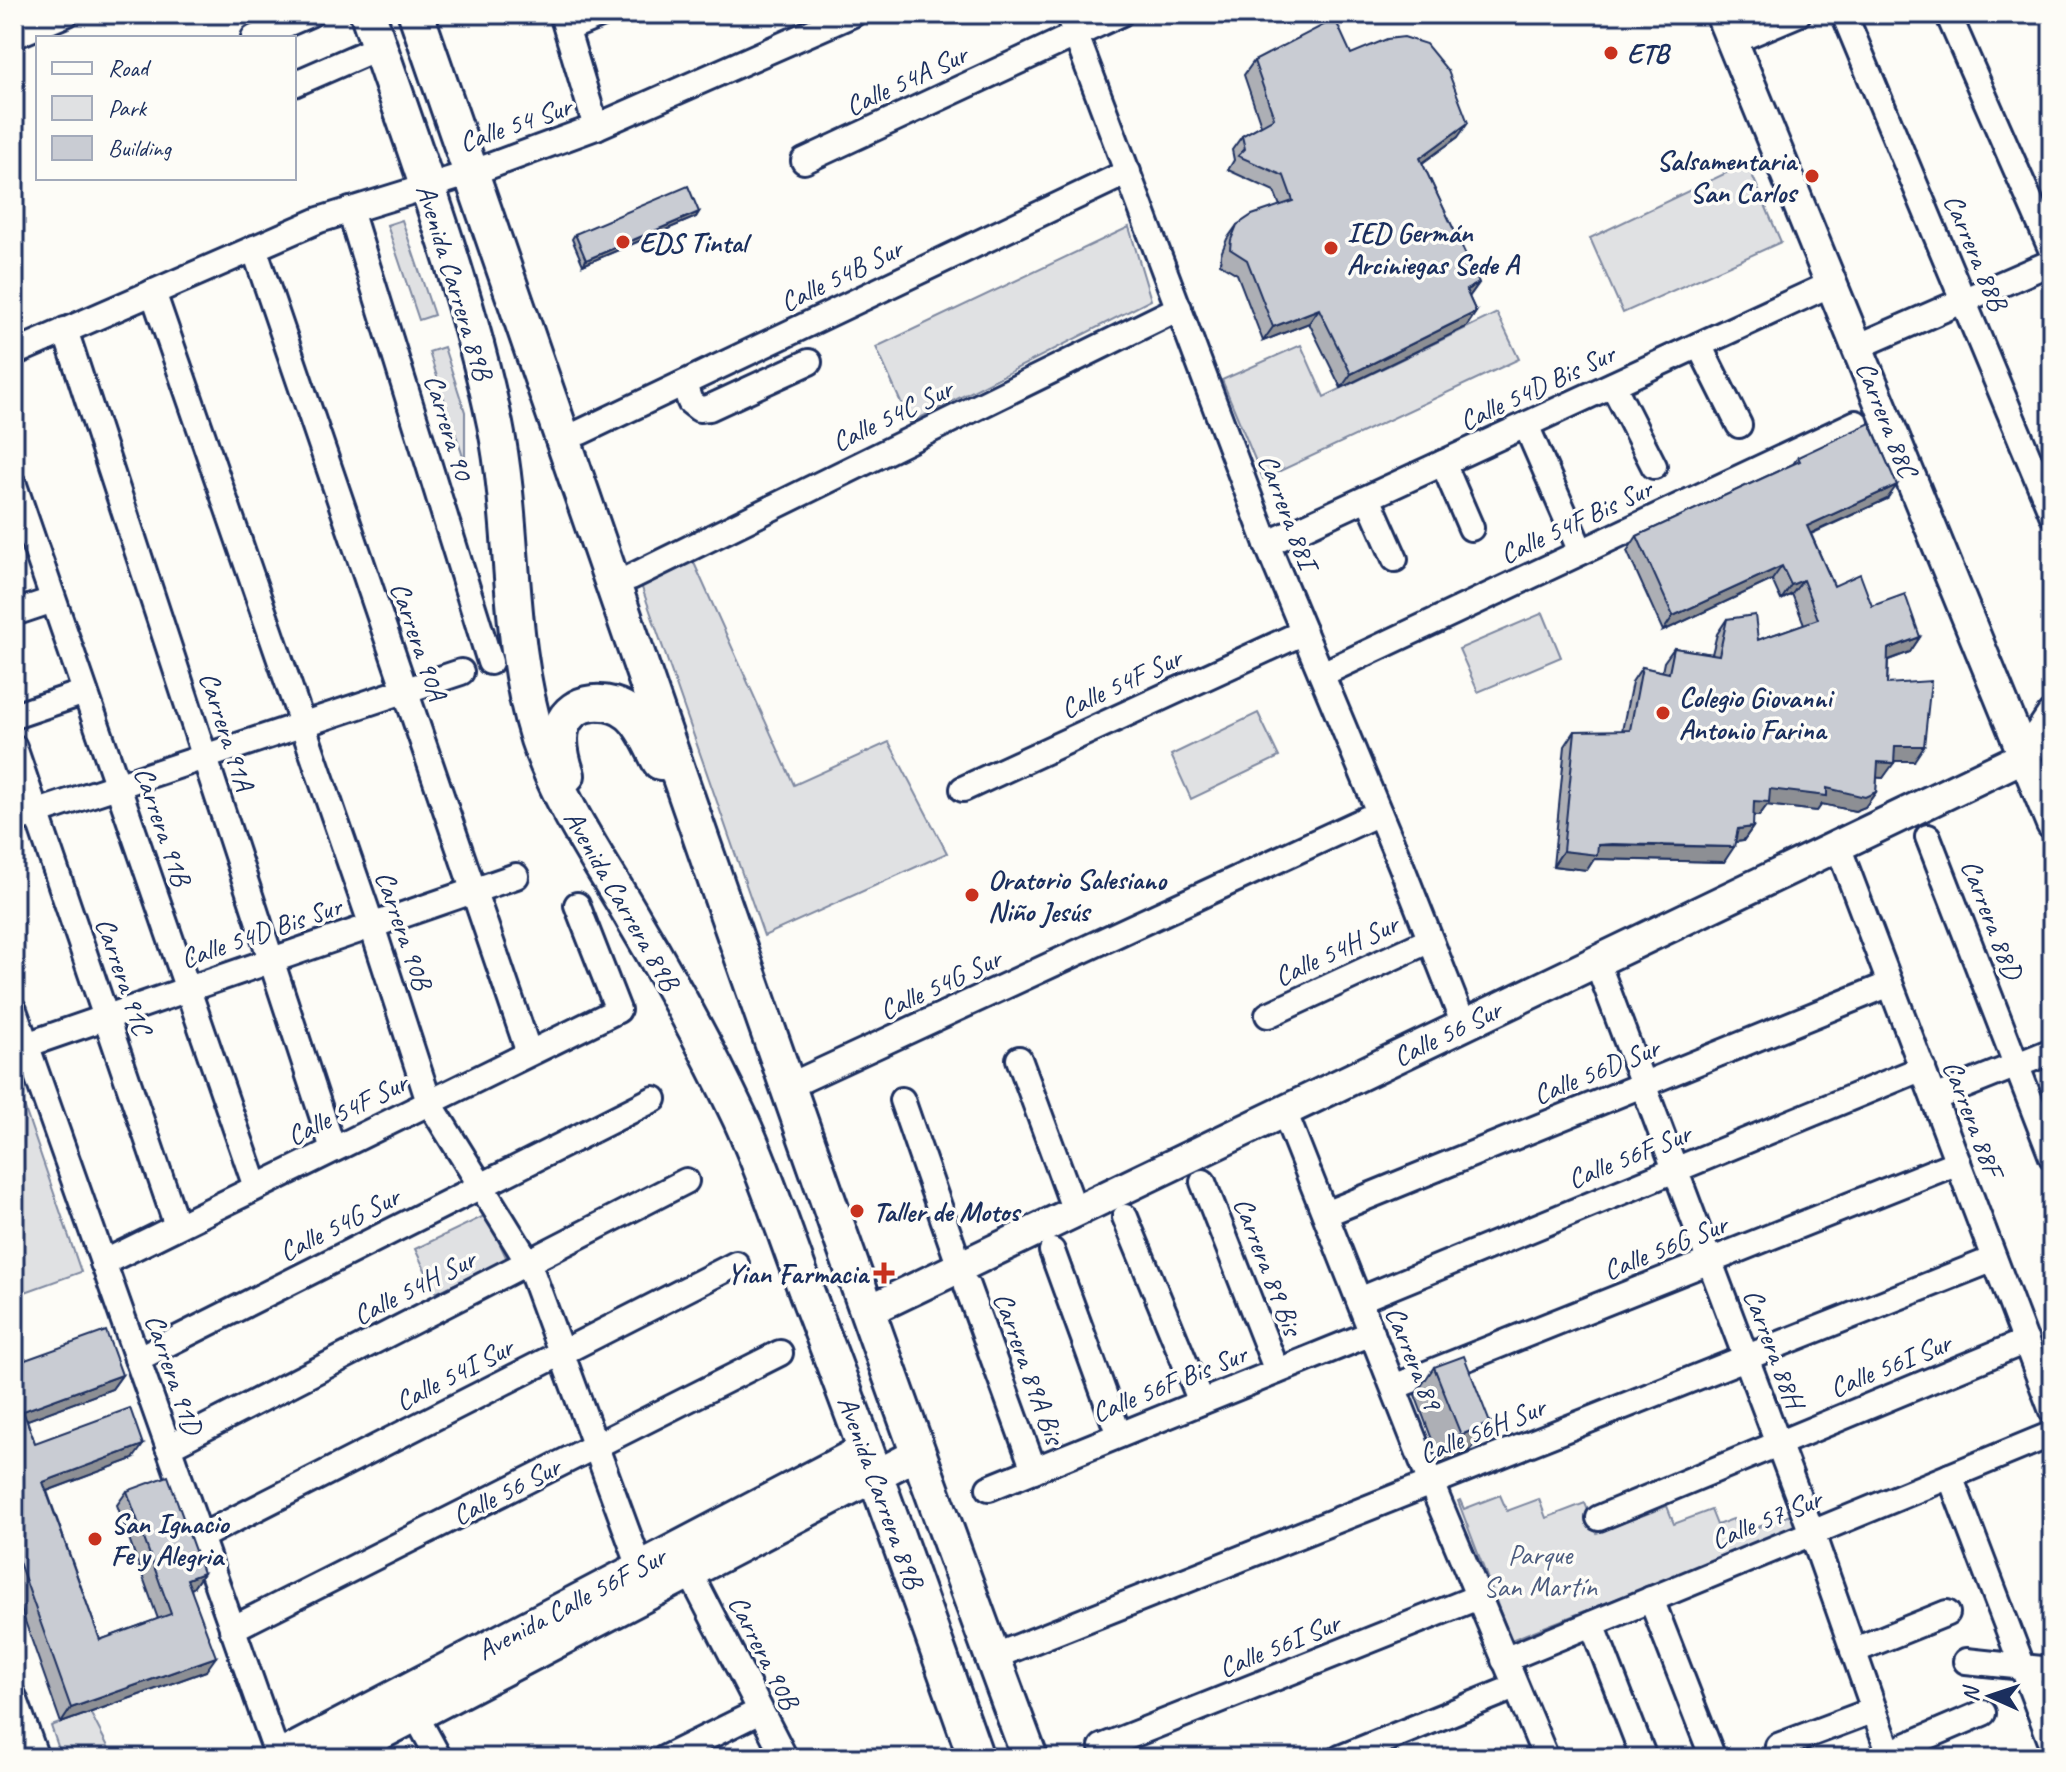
<svg xmlns="http://www.w3.org/2000/svg" width="2066" height="1772" font-family="Caveat,sans-serif">
<rect width="100%" height="100%" fill="#fdfcf7"/>
<filter id="ink" filterUnits="userSpaceOnUse"><feTurbulence type="fractalNoise" baseFrequency=".0125" numOctaves="2"/><feDisplacementMap in="SourceGraphic" scale="16" xChannelSelector="R" yChannelSelector="G"/><feConvolveMatrix kernelMatrix="1 2 1 2 8 2 1 2 1" color-interpolation-filters="sRGB"/></filter>
<g filter="url(#ink)">
<g fill="#e0e1e3" stroke="#7e88a0" stroke-width="2">
<polygon points="1747,163 1781,242 1623,313 1590,238"/>
<polygon points="402,220 434,315 419,320 387,225"/>
<polygon points="1129,227 1151,300 910,423 876,347"/>
<polygon points="1497,313 1519,359 1263,479 1222,380 1301,345 1324,397"/>
<polygon points="444,347 465,412 465,463 429,352"/>
<polygon points="690,554 794,785 889,742 947,853 764,936 641,585"/>
<polygon points="1543,613 1561,657 1478,692 1459,649"/>
<polygon points="1258,713 1279,757 1191,799 1171,755"/>
<polygon points="14,1077 81,1272 14,1296"/>
<polygon points="486,1215 507,1259 436,1293 415,1249"/>
<polygon points="1500,1495 1507,1511 1539,1499 1546,1518 1585,1503 1597,1533 1667,1506 1674,1524 1711,1510 1717,1525 1733,1519 1740,1534 1795,1513 1800,1527 1511,1640 1458,1501 1460,1500 1464,1509"/>
<polygon points="90,1712 114,1758 62,1758 51,1726"/>
</g>
<g fill="none" stroke-linecap="round" stroke-linejoin="round">
<g stroke="#1b2f5e" stroke-width="30">
<g id="minor">
<polyline points="562,14 596,127"/>
<polyline points="1068,14 1267,544 1401,865 1464,1025"/>
<polyline points="1844,14 2052,514"/>
<polyline points="1948,14 2052,251"/>
<polyline points="567,29 603,14"/>
<polyline points="14,36 66,14"/>
<polyline points="254,38 310,14"/>
<polyline points="1732,42 1798,14"/>
<polyline points="294,84 379,47"/>
<polyline points="804,161 1120,14"/>
<polyline points="350,210 490,662"/>
<polyline points="254,248 529,1053"/>
<polyline points="153,292 372,926 429,1102 528,1262 640,1567"/>
<polyline points="65,330 333,1149"/>
<polyline points="1699,345 1739,425"/>
<polyline points="1857,347 2052,262"/>
<polyline points="14,353 319,220 471,173 596,127 853,14"/>
<polyline points="684,384 690,402 699,409 709,408 809,362"/>
<polyline points="1613,385 1654,466"/>
<polyline points="1526,425 1581,552"/>
<polyline points="581,432 1128,172"/>
<polyline points="1443,463 1471,528"/>
<polyline points="14,485 256,1187"/>
<polyline points="1368,498 1395,559"/>
<polyline points="1267,544 1831,284"/>
<polyline points="631,577 1179,308"/>
<polyline points="14,613 53,600"/>
<polyline points="1322,674 1856,423"/>
<polyline points="14,716 85,692"/>
<polyline points="14,747 177,1226"/>
<polyline points="963,789 1304,632"/>
<polyline points="14,820 461,672"/>
<polyline points="1928,837 2052,1157"/>
<polyline points="1838,846 2052,1411"/>
<polyline points="1597,962 1812,1533 1891,1758"/>
<polyline points="14,1010 278,1757"/>
<polyline points="1268,1015 1430,940"/>
<polyline points="26,1045 516,876"/>
<polyline points="1019,1059 1075,1211"/>
<polyline points="787,1087 1379,813"/>
<polyline points="1934,1098 2052,1051"/>
<polyline points="902,1100 960,1267"/>
<polyline points="1284,1111 1431,1483 1546,1758"/>
<polyline points="1203,1182 1277,1371"/>
<polyline points="1325,1214 1890,984"/>
<polyline points="1125,1217 1201,1402"/>
<polyline points="1052,1251 1119,1435"/>
<polyline points="103,1263 618,1010 577,905"/>
<polyline points="967,1286 1034,1470"/>
<polyline points="1359,1300 1923,1068"/>
<polyline points="137,1359 654,1099"/>
<polyline points="1394,1387 1958,1162"/>
<polyline points="168,1447 686,1181"/>
<polyline points="1950,1476 2052,1744"/>
<polyline points="989,1488 1372,1333"/>
<polyline points="1599,1518 2026,1341"/>
<polyline points="200,1537 736,1264"/>
<polyline points="690,1573 785,1758"/>
<polyline points="1651,1599 1713,1758"/>
<polyline points="1592,1624 1644,1758"/>
<polyline points="232,1629 780,1353"/>
<polyline points="1853,1651 1947,1613"/>
<polyline points="993,1657 1994,1259"/>
<polyline points="1504,1660 2052,1434"/>
<polyline points="1966,1661 2052,1670"/>
<polyline points="14,1697 36,1758"/>
<polyline points="416,1716 439,1758"/>
<polyline points="1778,1746 1874,1710"/>
<polyline points="1102,1747 1478,1597"/>
<polyline points="1889,1753 1983,1713"/>
<polyline points="665,1758 760,1711"/>
<polyline points="1340,1758 1515,1687"/>
</g>
</g>
<g stroke="#1b2f5e" stroke-width="36">
<g id="tertiary">
<polyline points="1721,14 2052,824"/>
<polyline points="2025,756 2052,716"/>
<polyline points="868,1311 2025,756"/>
<polyline points="276,1758 867,1448"/>
<polyline points="335,1758 919,1453"/>
</g>
</g>
<g stroke="#1b2f5e" stroke-width="40">
<g id="secondary">
<path d="M 368,14 C 414,149 466,285 495,424 C 516,528 506,638 538,739 C 560,805 600,861 634,920 C 672,984 708,1050 740,1118 C 767,1177 787,1240 810,1301 C 868,1452 922,1605 976,1758"/>
<path d="M 416,14 C 618,596 815,1180 1030,1758"/>
<path d="M 567,775 C 562,760 557,742 562,726 C 572,698 610,697 630,714 C 644,726 651,746 660,762"/>
</g>
</g>
<use href="#minor" stroke="#fdfcf7" stroke-width="24"/>
<use href="#tertiary" stroke="#fdfcf7" stroke-width="30"/>
<use href="#secondary" stroke="#fdfcf7" stroke-width="34"/>
</g>
<g fill="#adafb5" stroke="#1b2f5e" stroke-width="2">
<polygon points="1351,54 1458,137 1422,163 1479,283 1469,297 1476,312 1466,327 1341,388 1309,323 1263,341 1237,274 1220,264 1221,254 1227,239 1237,225 1280,206 1274,191 1228,170 1234,160 1232,150 1242,136 1261,125 1244,75 1254,61"/>
<polygon points="699,212 696,217 583,265 572,239 575,234"/>
<polygon points="1798,457 1887,499 1811,534 1834,586 1872,606 1920,637 1910,652 1888,660 1887,684 1914,761 1894,761 1883,778 1877,777 1876,792 1865,807 1855,811 1822,804 1817,811 1767,805 1759,816 1753,816 1753,827 1743,841 1735,842 1724,862 1594,859 1587,870 1553,866 1565,746 1575,731 1622,731 1632,682 1642,667 1662,672 1664,662 1674,648 1712,654 1717,634 1727,619 1758,640 1804,624 1792,594 1781,600 1772,580 1663,631 1627,551 1637,536 1793,464"/>
<polygon points="14,1364 122,1375 112,1389 27,1420 35,1443 133,1459 47,1491 100,1640 158,1619 117,1505 127,1491 203,1573 193,1588 191,1589 206,1671 61,1723 14,1590"/>
<polygon points="1434,1367 1470,1451 1441,1463 1415,1395"/>
</g>
<g fill="#8d8f94" stroke="#1b2f5e" stroke-width="2">
<polygon points="1468,123 1458,137 1410,172 1420,158"/>
<polygon points="699,212 696,217 583,265 586,260"/>
<polygon points="1479,283 1469,297 1466,290"/>
<polygon points="1319,309 1309,323 1263,341 1273,327"/>
<polygon points="1476,312 1466,327 1341,388 1351,374"/>
<polygon points="1897,485 1887,499 1796,540 1807,526"/>
<polygon points="1782,566 1772,580 1663,631 1673,616"/>
<polygon points="1803,580 1792,594 1781,600 1791,585"/>
<polygon points="1920,637 1910,652 1878,664 1888,649"/>
<polygon points="1895,746 1924,746 1914,761 1884,761"/>
<polygon points="1878,762 1894,763 1883,778 1868,777"/>
<polygon points="1827,788 1876,792 1865,807 1855,811 1822,804 1817,811 1767,805 1759,816 1743,816 1754,801 1770,789"/>
<polygon points="1753,827 1743,841 1727,843 1738,829"/>
<polygon points="1598,845 1734,847 1724,862 1601,859 1594,859 1587,870 1553,866 1563,851"/>
<polygon points="122,1375 112,1389 14,1425 23,1411"/>
<polygon points="1490,1423 1470,1451 1441,1463 1461,1435"/>
<polygon points="143,1445 133,1459 33,1496 43,1482"/>
<polygon points="203,1573 193,1588 177,1593 187,1579"/>
<polygon points="216,1657 206,1671 61,1723 71,1708"/>
</g>
<g fill="#c9ccd3" stroke="#1b2f5e" stroke-width="2">
<polygon points="1335,19 1351,54 1387,39 1404,37 1426,44 1448,71 1468,123 1420,158 1479,283 1466,290 1476,312 1351,374 1319,309 1273,327 1247,260 1230,249 1231,240 1237,225 1252,215 1293,201 1284,176 1238,156 1245,149 1242,136 1274,118 1254,61"/>
<polygon points="688,186 699,212 586,260 575,234"/>
<polygon points="1870,423 1897,485 1807,526 1834,586 1860,574 1872,606 1905,594 1920,637 1888,649 1887,684 1931,681 1924,746 1895,746 1894,763 1878,762 1876,792 1865,797 1827,788 1827,796 1770,789 1769,802 1754,801 1753,827 1738,829 1734,847 1612,844 1598,845 1597,855 1563,851 1575,731 1630,730 1642,667 1669,673 1674,648 1719,655 1727,619 1755,615 1758,640 1818,619 1803,580 1791,585 1782,566 1673,616 1637,536 1800,461 1798,457"/>
<polygon points="106,1331 122,1375 23,1411 35,1443 130,1408 143,1445 43,1482 100,1640 171,1614 127,1491 168,1476 203,1573 187,1579 216,1657 71,1708 14,1548 14,1364"/>
<polygon points="1464,1356 1490,1423 1461,1435 1434,1367"/>
</g>
</g>
<g fill="#c8321e" stroke="#fdfcf7" stroke-width="3">
<circle cx="1611" cy="53" r="8"/>
<circle cx="1812" cy="176" r="8"/>
<circle cx="623" cy="242" r="8"/>
<circle cx="1331" cy="248" r="8"/>
<circle cx="1663" cy="713" r="8"/>
<circle cx="972" cy="895" r="8"/>
<circle cx="857" cy="1211" r="8"/>
<path d="M880 1261h8v8h8v8h-8v8h-8v-8h-8v-8h8z"/>
<circle cx="95" cy="1539" r="8"/>
</g>
<g text-anchor="middle" dominant-baseline="central" stroke-width="7" stroke-linejoin="round" paint-order="stroke">
<g font-size="28" font-weight="bold" fill="#1b2f5e" stroke="#fdfcf7" text-anchor="start">
<text x="1627" y="53">ETB</text>
<text x="1796" y="160" text-anchor="end">Salsamentaria<tspan x="1796" dy="32">San Carlos</tspan></text>
<text x="1347" y="232">IED Germán<tspan x="1347" dy="32">Arciniegas Sede A</tspan></text>
<text x="639" y="242">EDS Tintal</text>
<text x="1679" y="697">Colegio Giovanni<tspan x="1679" dy="32">Antonio Farina</tspan></text>
<text x="988" y="879">Oratorio Salesiano<tspan x="988" dy="32">Niño Jesús</tspan></text>
<text x="873" y="1211">Taller de Motos</text>
<text x="868" y="1273" text-anchor="end">Yian Farmacia</text>
<text x="111" y="1523">San Ignacio<tspan x="111" dy="32">Fe y Alegria</tspan></text>
</g>
<g font-size="28" fill="#1b2f5e" stroke="#fdfcf7">
<text transform="translate(906 80) rotate(-25)">Calle 54A Sur</text>
<text transform="translate(515 124) rotate(-19)">Calle 54 Sur</text>
<text transform="translate(1976 252) rotate(67)">Carrera 88B</text>
<text transform="translate(841 275) rotate(-26)">Calle 54B Sur</text>
<text transform="translate(455 282) rotate(73)">Avenida Carrera 89B</text>
<text transform="translate(1537 387) rotate(-25)">Calle 54D Bis Sur</text>
<text transform="translate(892 415) rotate(-26)">Calle 54C Sur</text>
<text transform="translate(1887 419) rotate(68)">Carrera 88C</text>
<text transform="translate(449 427) rotate(73)">Carrera 90</text>
<text transform="translate(1288 511) rotate(69)">Carrera 88I</text>
<text transform="translate(1576 521) rotate(-25)">Calle 54F Bis Sur</text>
<text transform="translate(419 641) rotate(71)">Carrera 90A</text>
<text transform="translate(1121 683) rotate(-25)">Calle 54F Sur</text>
<text transform="translate(227 731) rotate(72)">Carrera 91A</text>
<text transform="translate(163 826) rotate(71)">Carrera 91B</text>
<text transform="translate(622 900) rotate(60)">Avenida Carrera 89B</text>
<text transform="translate(1992 919) rotate(69)">Carrera 88D</text>
<text transform="translate(404 930) rotate(71)">Carrera 90B</text>
<text transform="translate(261 932) rotate(-19)">Calle 54D Bis Sur</text>
<text transform="translate(1336 950) rotate(-25)">Calle 54H Sur</text>
<text transform="translate(124 976) rotate(71)">Carrera 91C</text>
<text transform="translate(940 984) rotate(-25)">Calle 54G Sur</text>
<text transform="translate(1447 1033) rotate(-26)">Calle 56 Sur</text>
<text transform="translate(1596 1071) rotate(-22)">Calle 56D Sur</text>
<text transform="translate(347 1109) rotate(-26)">Calle 54F Sur</text>
<text transform="translate(1973 1118) rotate(69)">Carrera 88F</text>
<text transform="translate(1629 1156) rotate(-22)">Calle 56F Sur</text>
<text transform="translate(339 1224) rotate(-27)">Calle 54G Sur</text>
<text transform="translate(1665 1247) rotate(-22)">Calle 56G Sur</text>
<text transform="translate(1268 1266) rotate(69)">Carrera 89 Bis</text>
<text transform="translate(414 1287) rotate(-27)">Calle 54H Sur</text>
<text transform="translate(1774 1348) rotate(69)">Carrera 88H</text>
<text transform="translate(1414 1358) rotate(68)">Carrera 89</text>
<text transform="translate(1890 1365) rotate(-22)">Calle 56I Sur</text>
<text transform="translate(1029 1368) rotate(70)">Carrera 89A Bis</text>
<text transform="translate(174 1374) rotate(71)">Carrera 91D</text>
<text transform="translate(454 1374) rotate(-27)">Calle 54I Sur</text>
<text transform="translate(1169 1383) rotate(-22)">Calle 56F Bis Sur</text>
<text transform="translate(1482 1430) rotate(-22)">Calle 56H Sur</text>
<text transform="translate(506 1491) rotate(-27)">Calle 56 Sur</text>
<text transform="translate(881 1492) rotate(70)">Avenida Carrera 89B</text>
<text transform="translate(1766 1519) rotate(-22)">Calle 57 Sur</text>
<text transform="translate(571 1603) rotate(-28)">Avenida Calle 56F Sur</text>
<text transform="translate(1279 1645) rotate(-22)">Calle 56I Sur</text>
<text transform="translate(764 1652) rotate(63)">Carrera 90B</text>
</g>
<g font-size="28" fill="#4c5c7f" stroke="#fdfcf7">
<text x="1540" y="1554">Parque<tspan x="1540" dy="32">San Martín</tspan></text>
</g>
</g>
<rect width="2066" height="1772" fill="none" stroke="#fdfcf7" stroke-width="48"/>
<rect x="24" y="24" width="2018" height="1724" fill="none" stroke="#1b2f5e" stroke-width="3" filter="url(#ink)"/>
<rect x="36" y="36" width="260" height="144" fill="#fdfcf7" stroke="#a3aaba" stroke-width="2"/>
<rect x="52" y="62" width="40" height="12" fill="#fdfcf7" stroke="#a3aaba" stroke-width="2"/>
<text x="108" y="76" font-size="24" fill="#1b2f5e">Road</text>
<rect x="52" y="96" width="40" height="24" fill="#e0e1e3" stroke="#a3aaba" stroke-width="2"/>
<text x="108" y="116" font-size="24" fill="#1b2f5e">Park</text>
<rect x="52" y="136" width="40" height="24" fill="#c9ccd3" stroke="#a3aaba" stroke-width="2"/>
<text x="108" y="156" font-size="24" fill="#1b2f5e">Building</text>
<g transform="translate(1990 1696) rotate(273)" stroke="#fdfcf7" stroke-width="6" paint-order="stroke">
<path d="M0-6L14 30L0 20L-14 30Z" fill="#1b2f5e"/>
<text y="-12" font-size="22" font-weight="bold" text-anchor="middle" fill="#1b2f5e">N</text>
</g>
</svg>
